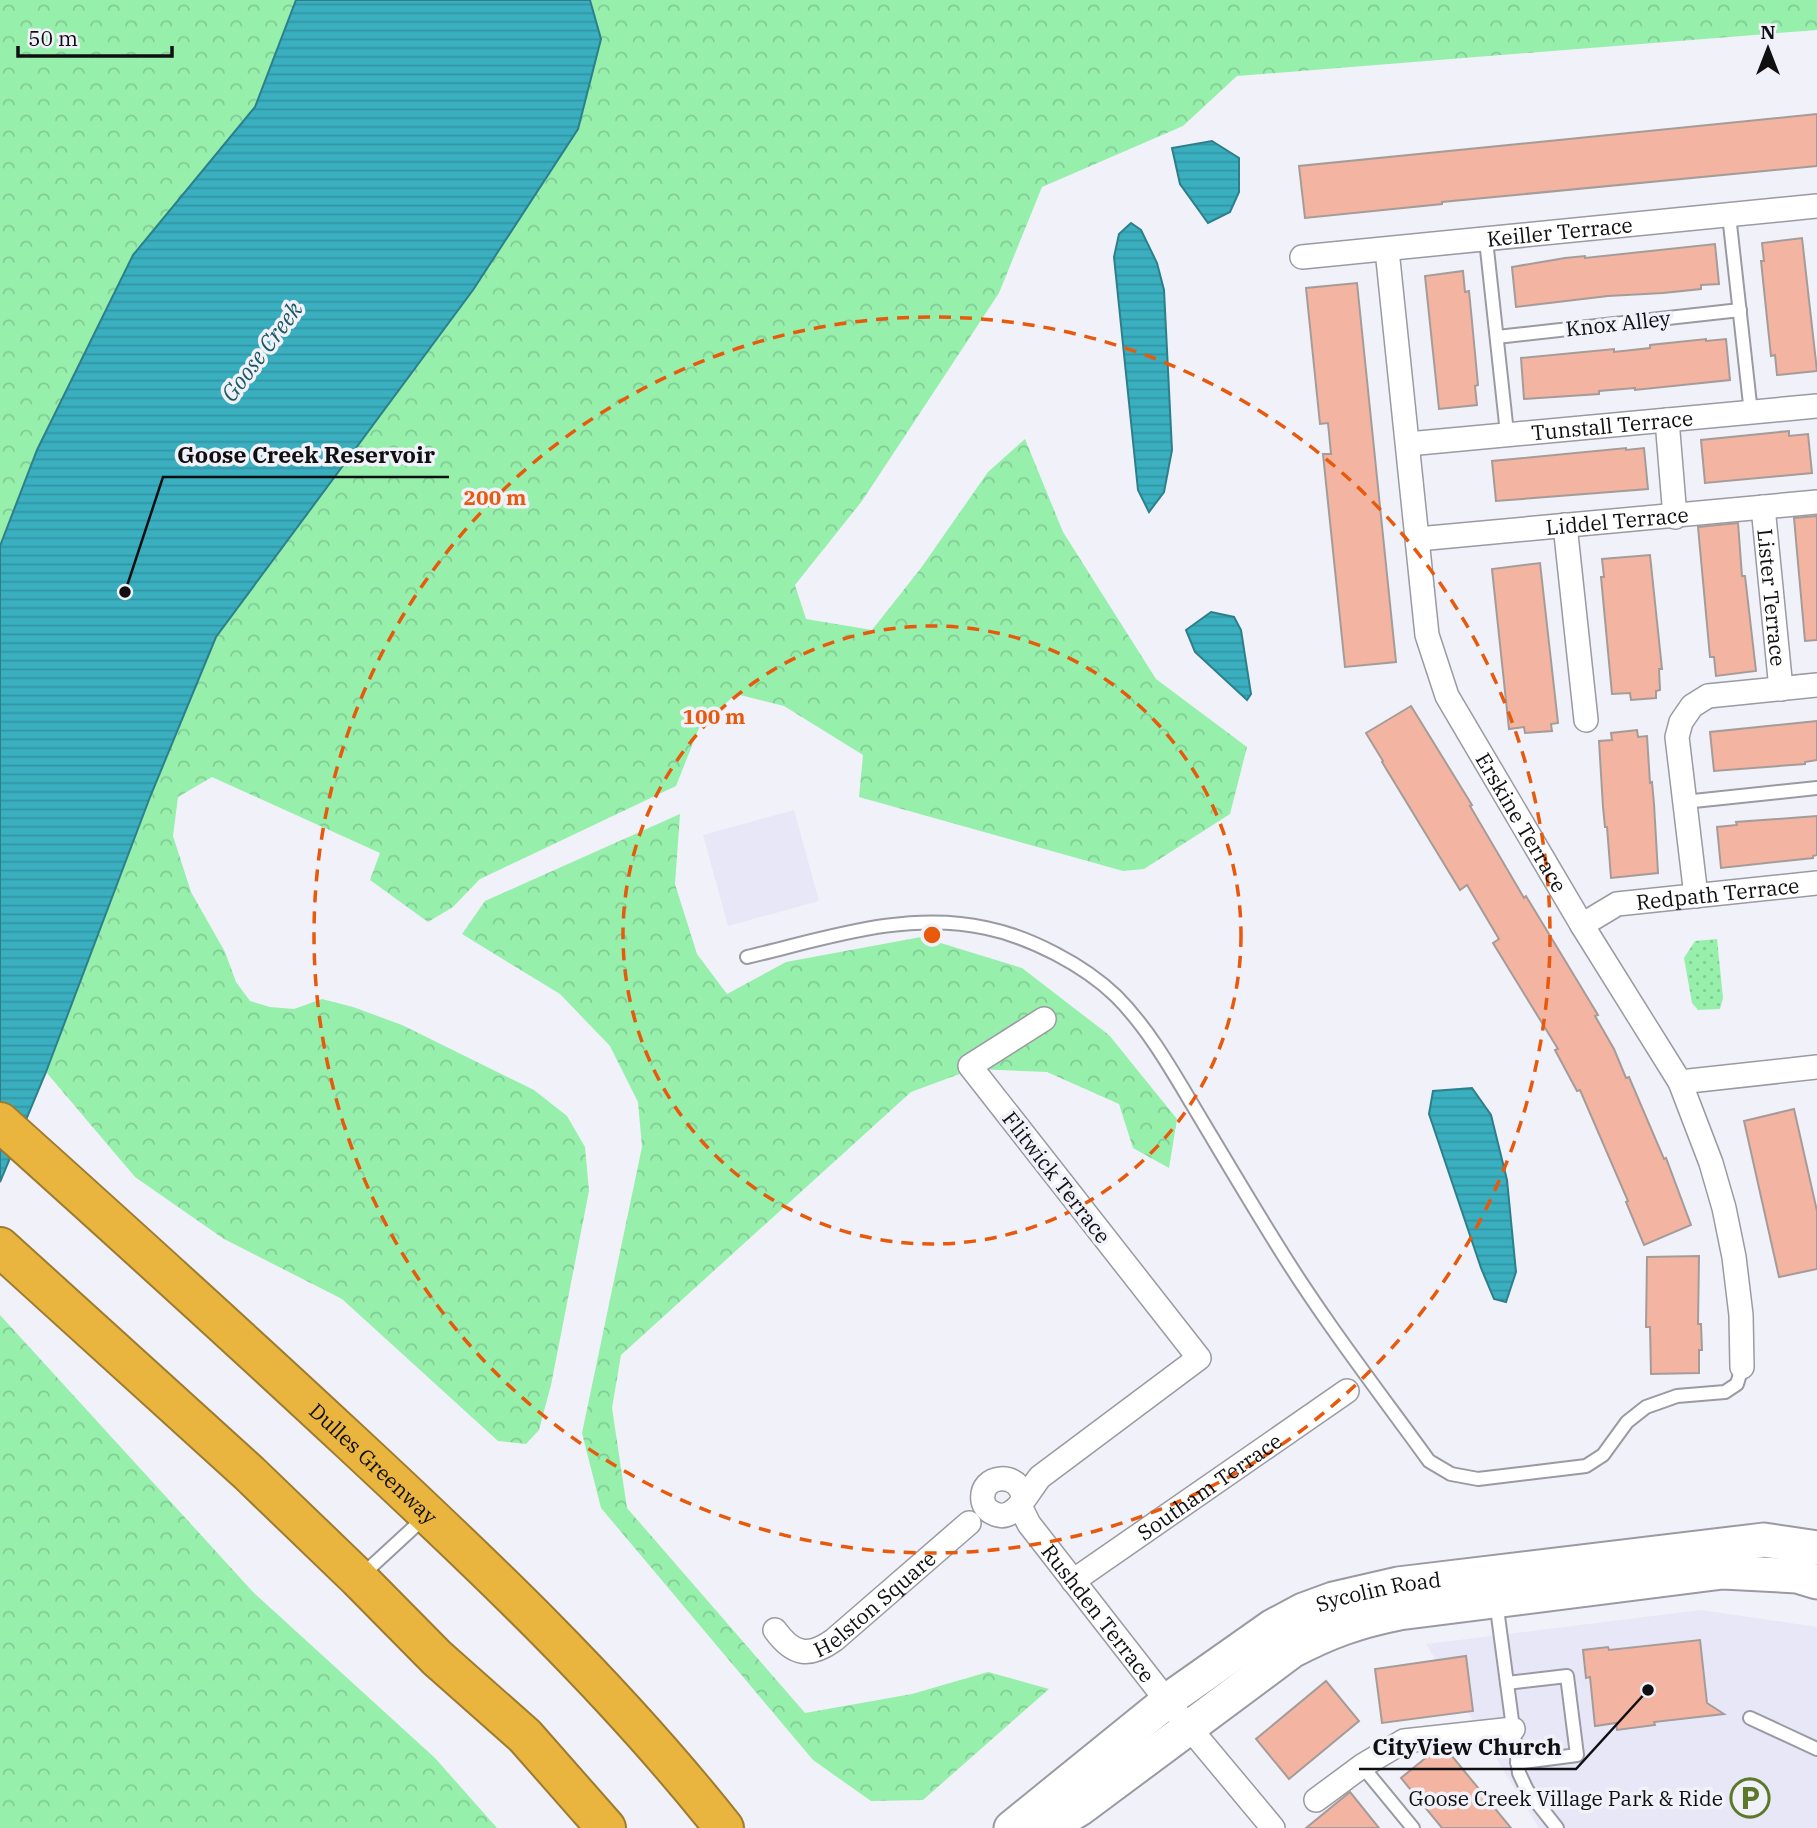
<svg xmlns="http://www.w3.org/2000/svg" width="1817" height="1828" font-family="'IBM Plex Serif',serif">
<defs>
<pattern id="forest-crowns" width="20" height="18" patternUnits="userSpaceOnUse" patternTransform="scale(1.75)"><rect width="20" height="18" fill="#97efac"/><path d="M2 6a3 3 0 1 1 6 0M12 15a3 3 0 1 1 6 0" fill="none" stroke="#81cc93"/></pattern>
<pattern id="park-dots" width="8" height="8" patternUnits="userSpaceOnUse" patternTransform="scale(1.75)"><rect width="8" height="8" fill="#97efac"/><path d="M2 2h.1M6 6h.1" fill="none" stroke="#81cc93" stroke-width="1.8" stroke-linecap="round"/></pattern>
<pattern id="water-rules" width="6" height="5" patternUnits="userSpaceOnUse" patternTransform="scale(1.75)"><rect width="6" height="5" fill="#3aafbf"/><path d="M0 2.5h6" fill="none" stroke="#3295a3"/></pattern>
</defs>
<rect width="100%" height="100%" fill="#f1f1f9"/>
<g fill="#e8e7f7">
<polygon points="794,810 819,901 728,926 703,835"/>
<polygon points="1701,1610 1817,1627 1817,1828 1539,1828 1426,1644"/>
</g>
<g fill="url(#forest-crowns)">
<polygon points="0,0 296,0 255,107 133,255 37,450 0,546"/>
<polygon points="591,0 1817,0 1817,30 1237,76 1183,126 1042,187 999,293 862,501 795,585 806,619 872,630 921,568 988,472 1025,439 1063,532 1156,679 1247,747 1230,814 1144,869 1123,871 859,797 863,755 784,706 736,694 699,728 676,786 480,879 453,907 428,922 370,880 380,853 212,777 178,797 173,836 191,892 225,952 236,982 250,1001 270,1007 294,1009 322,999 353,1007 402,1025 534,1090 567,1116 585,1147 589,1191 551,1385 539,1430 526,1444 498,1441 342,1299 224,1239 135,1177 46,1072 150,797 216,637 473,290 601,39"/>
<polygon points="680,814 675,884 697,954 727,994 786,962 921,937 1022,968 1109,1035 1177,1119 1169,1168 1133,1148 1119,1104 1047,1072 973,1069 911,1092 621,1355 612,1408 627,1508 805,1713 912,1694 988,1672 1049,1689 923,1800 871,1801 813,1760 601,1508 582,1433 642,1147 638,1102 610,1046 560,994 462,934 485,901"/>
<polygon points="0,1315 253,1592 435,1758 497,1828 0,1828"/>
</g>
<polygon fill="url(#park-dots)" points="1717,939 1723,998 1720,1009 1698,1010 1692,1003 1684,958 1695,941"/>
<g fill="url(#water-rules)" stroke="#2d7f8b" stroke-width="2">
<polygon points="296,0 590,0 601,39 578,129 473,290 216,637 150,797 46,1072 0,1182 0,546 37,450 133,255 255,107"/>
<polygon points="1212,141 1239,158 1239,192 1230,212 1208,223 1180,184 1172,148"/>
<polygon points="1131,223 1141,230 1157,263 1164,290 1172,450 1164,492 1149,512 1138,490 1114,257 1119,234"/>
<polygon points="1211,612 1234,617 1241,630 1251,694 1247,700 1195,652 1186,630"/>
<polygon points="1472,1088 1491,1115 1507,1180 1516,1272 1506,1302 1494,1299 1481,1268 1429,1114 1433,1091"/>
</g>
<g fill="#f3b4a2" stroke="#a59c99" stroke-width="2">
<polygon points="1817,114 1817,166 1442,202 1442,204 1305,218 1299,166"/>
<polygon points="1802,238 1817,371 1777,375 1775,355 1771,356 1761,261 1764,261 1762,243"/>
<polygon points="1715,244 1719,284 1701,285 1701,289 1663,293 1608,296 1516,307 1512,267 1565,258 1585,256 1585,258"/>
<polygon points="1463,271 1465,292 1469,291 1471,311 1478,385 1475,386 1477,405 1439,409 1425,276"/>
<polygon points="1357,283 1396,662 1345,667 1323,454 1331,454 1328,423 1320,424 1306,288"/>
<polygon points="1706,339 1706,341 1726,339 1730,380 1635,390 1635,388 1599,391 1599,394 1524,399 1521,358 1614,349 1614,352 1650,348 1650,345"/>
<polygon points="1789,431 1789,436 1808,434 1812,473 1705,483 1701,440"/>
<polygon points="1626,448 1626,450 1644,448 1648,489 1496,501 1492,461"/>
<polygon points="1817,516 1817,640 1805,641 1794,518"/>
<polygon points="1738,523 1742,576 1745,576 1756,671 1716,676 1714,657 1710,657 1698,527"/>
<polygon points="1650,555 1662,669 1659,669 1660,690 1656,691 1656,698 1631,700 1630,693 1612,694 1601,577 1604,577 1602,559"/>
<polygon points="1540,563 1558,723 1551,724 1552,731 1525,733 1524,727 1509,729 1492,569"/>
<polygon points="1411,706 1472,805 1470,806 1524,898 1526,896 1598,1015 1595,1016 1614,1049 1626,1078 1629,1077 1664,1159 1666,1158 1691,1225 1644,1245 1626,1202 1628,1201 1580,1090 1577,1091 1555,1050 1558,1049 1493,943 1499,939 1467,885 1460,890 1382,762 1383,761 1366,733"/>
<polygon points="1817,721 1817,760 1805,762 1805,764 1714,771 1710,732"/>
<polygon points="1637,730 1638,737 1647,736 1650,783 1652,782 1654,804 1658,873 1611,878 1607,827 1605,827 1603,807 1599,741 1612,740 1611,733"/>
<polygon points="1817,816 1817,855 1813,856 1813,858 1721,868 1717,827 1737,825 1736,822"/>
<polygon points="1794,1109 1817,1211 1817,1269 1779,1277 1744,1121"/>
<polygon points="1699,1256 1698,1324 1701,1324 1702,1350 1699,1350 1699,1373 1651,1374 1650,1327 1646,1327 1647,1257"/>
<polygon points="1700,1640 1707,1703 1724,1714 1654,1722 1655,1725 1617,1730 1616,1723 1595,1726 1590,1677 1586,1678 1583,1650 1608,1647 1609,1650"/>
<polygon points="1466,1656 1473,1711 1382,1723 1375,1669"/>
<polygon points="1326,1681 1359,1721 1289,1779 1256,1739"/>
<polygon points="1447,1750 1511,1828 1442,1828 1401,1778 1433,1752"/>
<polygon points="1350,1792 1379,1828 1306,1828"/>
</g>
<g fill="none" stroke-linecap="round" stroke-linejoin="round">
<g stroke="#9a9aa2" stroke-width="16">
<g id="service">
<polyline points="1729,215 1751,413"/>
<polyline points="1486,240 1507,433"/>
<polyline points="1497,337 1740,310"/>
<polyline points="1684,802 1817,788"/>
<path d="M 747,957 C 824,939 906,910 986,928 C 1030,937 1084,965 1116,996 C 1147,1027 1170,1067 1192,1104 C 1219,1149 1246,1195 1274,1240 C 1321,1317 1376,1388 1429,1461 L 1451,1474 L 1478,1479 L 1586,1466 L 1603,1455 L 1627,1422 L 1646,1407 L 1677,1396 L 1725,1392 L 1737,1384 L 1742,1367"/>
<polyline points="361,1576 425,1517"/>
<polyline points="1496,1601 1519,1773 1527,1790 1557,1828"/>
<polyline points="1507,1683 1567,1676 1577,1755 1517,1763"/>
<polyline points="1750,1718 1817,1749"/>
<polyline points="1362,1766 1413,1828"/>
</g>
</g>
<g stroke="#9a9aa2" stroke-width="26">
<g id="minor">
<path id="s1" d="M 1387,250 L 1427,635 L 1447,696 L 1582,925 L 1680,1082 L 1711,1163 L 1724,1208 L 1734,1257 L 1741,1315 L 1742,1367"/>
<path id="s2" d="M 1302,257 L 1817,206"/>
<polyline points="1667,420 1675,517"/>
<path id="s3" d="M 1408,444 L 1817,406"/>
<path id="s4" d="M 1763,507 L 1781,689"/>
<polyline points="1565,525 1586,720"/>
<path id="s5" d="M 1418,539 L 1817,502"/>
<polyline points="1696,896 1677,737 1681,722 1692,706 1708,696 1817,685"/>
<path id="s6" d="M 1582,925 L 1617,904 L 1817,883"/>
<polyline points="1680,1082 1817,1067"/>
<path d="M 1023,1498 C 1021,1471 979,1473 983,1501 C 984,1506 988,1511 993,1513 C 1014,1525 1029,1490 1040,1477 L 1199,1358 L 970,1066 L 1044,1019"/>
<path id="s7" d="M 1020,1506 L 1029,1524 L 1167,1701 L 1273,1828"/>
<path id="s8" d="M 1073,1581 L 1347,1391"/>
<path id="s9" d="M 775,1630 C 793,1655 809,1658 834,1640 L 969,1523"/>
<polyline points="1316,1800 1362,1766 1404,1741 1513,1729"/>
</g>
</g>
<g stroke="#9a9aa2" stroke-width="37">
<g id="secondary">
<path id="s10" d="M 1011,1828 L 1175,1695 L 1273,1626 L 1303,1610 L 1333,1599 L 1398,1584 L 1764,1540 L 1817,1548"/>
<path d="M 1049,1828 L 1081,1808 L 1292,1651 C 1328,1632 1358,1621 1399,1613 L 1723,1572 L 1797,1576 L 1817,1582"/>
</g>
</g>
<g stroke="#9d7b2f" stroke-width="42">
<g id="motorway">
<path id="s11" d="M 0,1122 C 118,1228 236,1335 352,1443 C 483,1565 613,1688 724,1828"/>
<polyline points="0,1247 249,1473 358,1578 437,1658 525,1736 606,1828"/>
</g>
</g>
<use href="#service" stroke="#fff" stroke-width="12"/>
<use href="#minor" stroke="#fff" stroke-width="23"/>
<use href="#secondary" stroke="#fff" stroke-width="33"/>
<use href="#motorway" stroke="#e9b53f" stroke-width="38"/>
</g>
<g fill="none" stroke="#e8590c" stroke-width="3.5" stroke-dasharray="12 9">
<circle cx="932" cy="935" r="309"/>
<circle cx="932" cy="935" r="618"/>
</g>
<defs>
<g id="parking-ring" transform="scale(2.0125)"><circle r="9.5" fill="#f1f1f9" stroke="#5e782b" stroke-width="1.5"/><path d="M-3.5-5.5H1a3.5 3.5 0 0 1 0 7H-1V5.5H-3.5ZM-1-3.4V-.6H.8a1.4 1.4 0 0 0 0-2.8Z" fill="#5e782b"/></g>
</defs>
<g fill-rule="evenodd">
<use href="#parking-ring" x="1750" y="1798"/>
</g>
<g text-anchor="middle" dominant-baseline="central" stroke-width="7" stroke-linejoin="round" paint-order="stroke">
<g font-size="21" fill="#100f12" stroke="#f1f1f9">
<text stroke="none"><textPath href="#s2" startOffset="259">Keiller Terrace</textPath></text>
<text transform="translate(1618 323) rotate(-6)">Knox Alley</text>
<text stroke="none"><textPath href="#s3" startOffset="205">Tunstall Terrace</textPath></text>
<text stroke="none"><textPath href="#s5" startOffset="200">Liddel Terrace</textPath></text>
<text stroke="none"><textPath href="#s4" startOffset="91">Lister Terrace</textPath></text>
<text stroke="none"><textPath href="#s1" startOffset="598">Erskine Terrace</textPath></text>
<text stroke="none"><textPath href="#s6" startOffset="142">Redpath Terrace</textPath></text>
<text transform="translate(1057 1177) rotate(52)">Flitwick Terrace</text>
<text stroke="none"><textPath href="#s11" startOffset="506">Dulles Greenway</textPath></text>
<text stroke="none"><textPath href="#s8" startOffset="166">Southam Terrace</textPath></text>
<text stroke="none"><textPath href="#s10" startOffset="443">Sycolin Road</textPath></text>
<text stroke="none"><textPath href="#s9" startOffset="124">Helston Square</textPath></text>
<text stroke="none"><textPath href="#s7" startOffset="133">Rushden Terrace</textPath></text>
</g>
<g font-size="21" fill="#100f12" stroke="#f1f1f9" text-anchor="end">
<text x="1723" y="1798">Goose Creek Village Park &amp; Ride</text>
</g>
<g font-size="23" font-style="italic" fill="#1a5a62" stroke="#f1f1f9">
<text transform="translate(261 351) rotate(-53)">Goose Creek</text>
</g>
</g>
<circle cx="932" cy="935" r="10" fill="#e8590c" stroke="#f1f1f9" stroke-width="3.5"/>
<g font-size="21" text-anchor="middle" font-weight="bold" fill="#e8590c" stroke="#f1f1f9" stroke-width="7" stroke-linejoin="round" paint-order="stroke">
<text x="495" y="505">200 m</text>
<text x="714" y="724">100 m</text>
</g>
<path fill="none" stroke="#100f12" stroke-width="2.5" d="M125 592L163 477H449M1648 1690L1576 1769H1359"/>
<g fill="#100f12" stroke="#f1f1f9" stroke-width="2.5">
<circle cx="125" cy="592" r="7"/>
<circle cx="1648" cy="1690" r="7"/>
</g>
<g font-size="23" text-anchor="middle" font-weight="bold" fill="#100f12" stroke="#f1f1f9" stroke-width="7" stroke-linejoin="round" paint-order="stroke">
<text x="306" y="463">Goose Creek Reservoir</text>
<text x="1467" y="1755">CityView Church</text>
</g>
<g transform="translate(1768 49)" stroke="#f1f1f9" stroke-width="5" paint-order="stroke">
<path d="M0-5L12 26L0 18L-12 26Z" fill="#100f12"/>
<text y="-10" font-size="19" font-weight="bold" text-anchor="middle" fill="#100f12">N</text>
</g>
<path d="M18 46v10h154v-10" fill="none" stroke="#100f12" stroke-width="3.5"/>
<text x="28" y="46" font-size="21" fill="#100f12" stroke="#f1f1f9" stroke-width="5" paint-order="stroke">50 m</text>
</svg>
